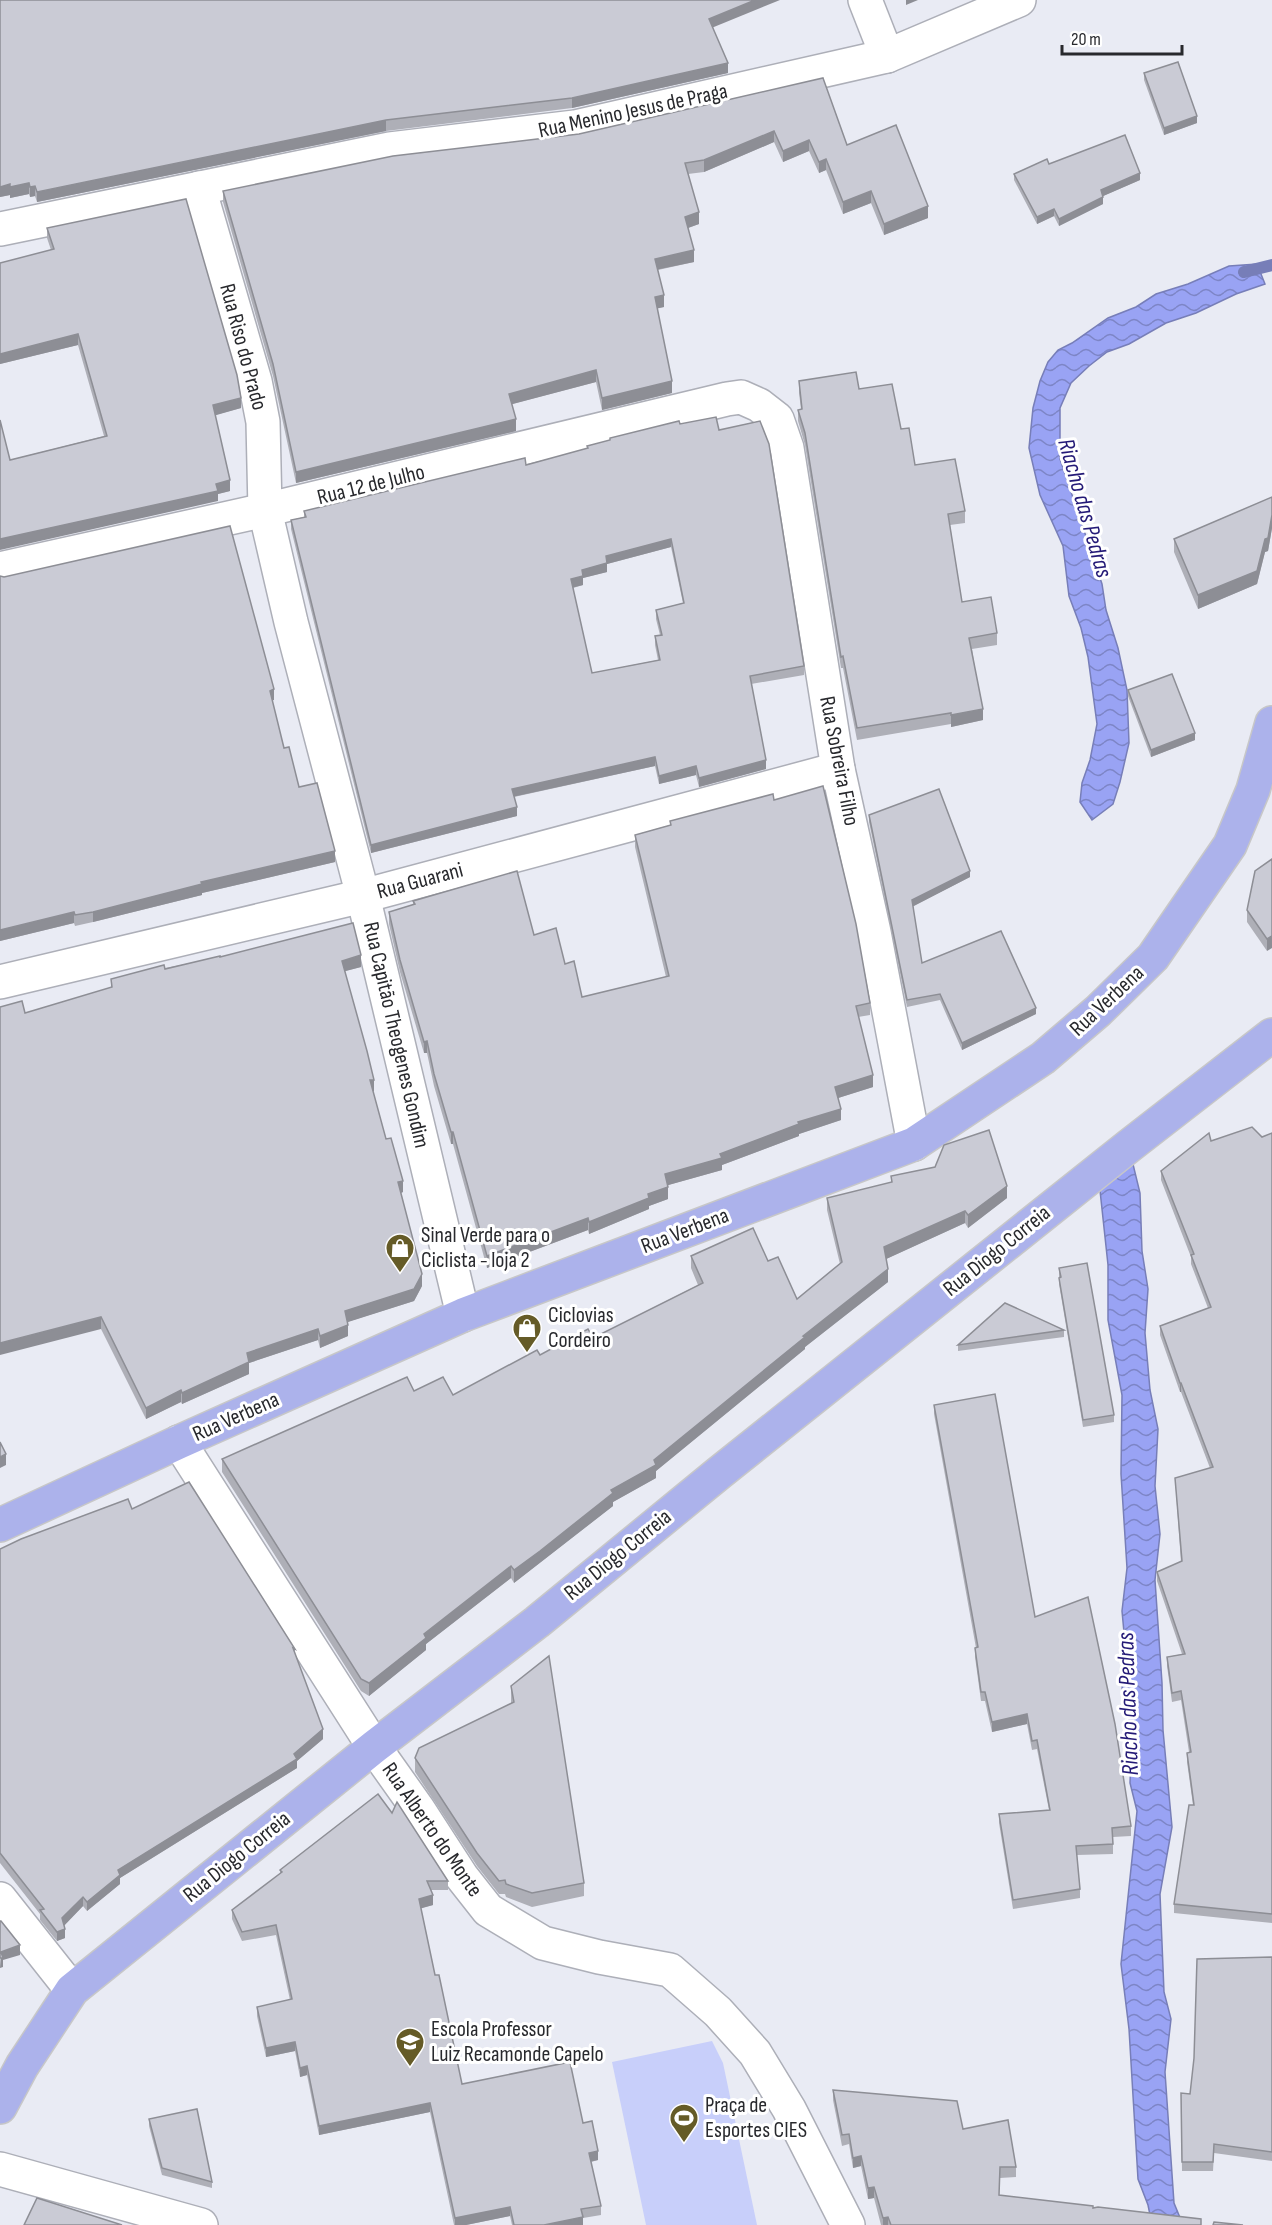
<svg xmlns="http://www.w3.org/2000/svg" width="1272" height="2225" font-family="'Sofia Sans Condensed',sans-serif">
<defs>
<pattern id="water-waves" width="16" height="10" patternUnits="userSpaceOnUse" patternTransform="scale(1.5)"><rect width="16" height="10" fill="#99a3f4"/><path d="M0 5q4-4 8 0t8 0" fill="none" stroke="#7d85c6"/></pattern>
</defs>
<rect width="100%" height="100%" fill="#e9ebf4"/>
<polygon fill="#c8cffa" points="712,2041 723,2063 757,2225 646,2225 612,2062"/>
<g fill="url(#water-waves)" stroke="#777eb8" stroke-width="1.5">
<polygon points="1257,264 1265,284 1236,294 1196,313 1166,323 1129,344 1107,352 1089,366 1071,383 1060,408 1060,459 1102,584 1106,610 1118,648 1127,690 1129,743 1120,782 1113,804 1092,820 1080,802 1082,783 1090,760 1097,724 1088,657 1081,628 1069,596 1063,546 1040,495 1029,448 1033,408 1040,381 1048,362 1058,350 1072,343 1108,318 1136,307 1156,294 1188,284 1229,266"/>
<polygon points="1131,1156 1140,1193 1142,1251 1148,1289 1145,1333 1150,1390 1158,1429 1155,1486 1160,1534 1155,1580 1162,1683 1163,1730 1172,1827 1160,1894 1164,1992 1171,2019 1165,2072 1174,2203 1183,2225 1152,2225 1148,2205 1138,2179 1129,2029 1121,1964 1137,1811 1130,1783 1132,1733 1122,1690 1125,1643 1122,1611 1127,1568 1121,1474 1122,1395 1108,1320 1108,1265 1099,1181"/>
</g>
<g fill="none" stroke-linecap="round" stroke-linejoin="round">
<polyline stroke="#777eb8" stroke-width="12" points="1244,272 1272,265"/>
<g stroke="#adafb8" stroke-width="36">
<g id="minor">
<polyline points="865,0 887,56"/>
<polyline points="199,188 255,381 263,422 265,510 291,622 363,896 463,1315"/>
<polyline points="0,229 390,149 575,127 887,56 1019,0"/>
<polyline points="0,569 265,510 727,399 741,397 759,405 777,419 787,448 838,769 874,932 914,1144"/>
<polyline points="0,982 363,896 838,769"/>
<polyline points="179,1442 374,1747 418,1809 462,1877 488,1910 543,1943 599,1957 670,1970 718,2012 755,2053 789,2109 848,2225"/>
<polyline points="0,1899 72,1990"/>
<polyline points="0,2169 201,2225"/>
</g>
</g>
<g stroke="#c7c7c8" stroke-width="36">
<g id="primary">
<polyline points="0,1525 179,1442 463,1315 914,1144 1043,1058 1098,1011 1153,957 1230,845 1253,790 1272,723"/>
<polyline points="0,2107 22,2066 72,1990 374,1747 537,1622 719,1473 1129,1146 1272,1035"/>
</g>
</g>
<use href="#minor" stroke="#fff" stroke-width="33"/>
<use href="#primary" stroke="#acb2eb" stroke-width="33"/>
</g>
<g fill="#aeafb7" fill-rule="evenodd">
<polygon points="0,0 713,28 728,73 572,108 386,131 37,202 35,196 30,197 29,194 10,198 10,195 0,197"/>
<polygon points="1144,73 1197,123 1164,135 1144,80"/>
<polygon points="823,78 847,145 928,218 884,235 871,203 843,214 826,170 819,173 809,151 783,162 774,142 704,172 688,174 699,224 688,228 694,262 658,270 664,307 657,308 672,393 602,410 596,382 512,404 516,431 296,483 273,376 223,202 223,191 579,134"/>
<polygon points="1049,164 1140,180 1103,196 1103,204 1059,226 1054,216 1037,224 1014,180 1014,174"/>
<polygon points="47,228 241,408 215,415 230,491 218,494 218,501 10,460 104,436 78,345 0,364 0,263 51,250 47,238"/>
<polygon points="799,381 859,389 901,429 915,465 965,511 965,523 950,525 962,602 997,633 997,645 972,649 983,720 951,727 951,724 857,740 843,668 841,668 805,445 798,421 798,410 801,409 799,393"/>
<path d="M 680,424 L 719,430 L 804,666 L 804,675 L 751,684 L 766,769 L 699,787 L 696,775 L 659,784 L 655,766 L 514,797 L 517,816 L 371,853 L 291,529 L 291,520 L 304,517 L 304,511 L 526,465 L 587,449 L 587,446 ZM 671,547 L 683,603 L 656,610 L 656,619 L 660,635 L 655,636 L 655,645 L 658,660 L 592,673 L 573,588 L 583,585 L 583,578 L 607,572 L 607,564 Z"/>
<polygon points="1272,497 1272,528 1268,551 1265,552 1257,584 1198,609 1174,552 1174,539"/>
<polygon points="0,576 274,700 272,700 284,748 299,787 335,862 202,893 202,895 93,922 75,926 74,923 0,941"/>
<polygon points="1128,690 1195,740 1151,757 1128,696"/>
<polygon points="774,800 870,1003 870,1015 858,1017 873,1087 838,1098 841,1120 799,1134 799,1136 722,1165 722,1170 668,1185 668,1199 649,1206 649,1209 589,1234 588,1230 487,1268 453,1144 451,1144 434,1086 427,1053 424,1053 400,972 389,924 389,912 413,905 413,901 534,935 565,964 582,997 666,977 635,847 635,835 670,825 670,821"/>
<polygon points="869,815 970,877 913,906 922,963 1036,1014 962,1050 940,1000 907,1007 869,822"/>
<polygon points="1272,859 1267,951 1247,922 1247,910"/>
<polygon points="220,957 361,967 345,971 373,1091 386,1139 403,1192 401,1193 422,1286 414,1301 347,1322 348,1336 320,1348 318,1340 249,1363 249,1374 182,1404 181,1402 146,1419 101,1329 25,1013 111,988 111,979"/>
<polygon points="1272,1133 1272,1923 1174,1913 1174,1904 1193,1805 1187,1762 1187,1753 1189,1752 1181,1700 1172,1702 1167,1666 1167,1657 1182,1654 1157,1581 1157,1572 1181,1562 1175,1478 1210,1468 1181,1392 1180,1392 1160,1335 1160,1326 1208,1308 1191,1264 1191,1257 1161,1180 1161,1171 1211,1141 1262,1137"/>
<polygon points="891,1176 1007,1198 968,1228 965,1223 886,1259 888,1282 805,1347 805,1349 656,1471 656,1478 613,1502 613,1506 514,1583 511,1578 426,1644 426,1650 369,1696 361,1691 222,1472 222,1459 414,1391 453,1395 540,1355 593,1338 698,1285 691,1268 691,1256 768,1261 797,1299 840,1264 827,1210 827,1198 891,1183"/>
<polygon points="1059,1268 1114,1415 1114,1422 1083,1427 1059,1284"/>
<polygon points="1064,1330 1064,1337 958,1351 958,1345"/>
<polygon points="934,1405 1035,1617 1131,1826 1131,1836 1113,1837 1113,1854 1077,1855 1080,1889 1080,1898 1013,1909 999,1823 999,1814 1049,1810 1037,1749 1032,1750 1027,1724 992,1732 985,1701 981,1701 975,1657 975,1648 976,1648 934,1414"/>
<polygon points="132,1509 295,1649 295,1654 323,1739 297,1761 297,1768 120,1878 120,1884 87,1911 83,1906 64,1925 65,1938 57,1941 40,1920 40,1914 0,1863 0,1549"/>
<polygon points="511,1686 584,1883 584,1896 532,1907 506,1897 505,1894 499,1894 477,1866 415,1772 415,1758 511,1703"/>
<polygon points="392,1813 448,1881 448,1890 431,1890 433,1905 421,1908 435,1975 462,2084 583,2123 598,2160 591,2162 601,2206 601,2215 583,2218 583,2225 512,2225 510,2216 466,2225 454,2225 430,2112 319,2135 307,2075 300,2077 295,2051 266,2057 257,2016 257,2007 290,2000 276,1935 242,1941 232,1919 232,1910 280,1874 280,1870"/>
<polygon points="1272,1957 1272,2161 1214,2153 1213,2171 1182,2171 1181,2093 1190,2094"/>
<polygon points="833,2090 963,2129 1016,2167 1016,2177 1000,2178 999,2195 1093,2208 1201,2225 881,2225 874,2198 868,2199 861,2166 853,2168 849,2144 842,2146 833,2100"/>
<polygon points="149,2119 212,2182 212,2188 162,2175 149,2126"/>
</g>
<g fill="#8d8e95">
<polygon points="755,0 780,0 709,29 709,19"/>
<polygon points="906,0 918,0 906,5"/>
<polygon points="728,63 728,73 572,108 572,98"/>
<polygon points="1197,116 1197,123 1164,135 1164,128"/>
<polygon points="386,120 386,131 37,202 37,192"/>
<polygon points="774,131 774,142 704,172 704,160"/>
<polygon points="809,140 809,151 783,162 783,151"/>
<polygon points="826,159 826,170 819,173 819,162"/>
<polygon points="1140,173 1140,180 1101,197 1101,190"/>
<polygon points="29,183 29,194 10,198 10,187"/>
<polygon points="10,184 10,195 0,197 0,187"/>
<polygon points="35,186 35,196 30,197 30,187"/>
<polygon points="871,191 871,203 843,214 843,202"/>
<polygon points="1103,197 1103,204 1059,226 1059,219"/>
<polygon points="928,206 928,218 884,235 884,224"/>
<polygon points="1054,209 1054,216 1037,224 1037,217"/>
<polygon points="699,212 699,224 685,229 685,217"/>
<polygon points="694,250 694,262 655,270 655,259"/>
<polygon points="664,295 664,307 655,309 655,297"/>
<polygon points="78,334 78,345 0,364 0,354"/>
<polygon points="596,370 596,382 509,405 509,394"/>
<polygon points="672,381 672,393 602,410 602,398"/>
<polygon points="241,398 241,408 213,416 213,405"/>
<polygon points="516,419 516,431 296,483 296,472"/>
<polygon points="230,480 230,491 218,494 218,501 0,550 0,539"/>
<polygon points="1272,515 1272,528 1268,551 1265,552 1257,584 1198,609 1198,595"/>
<polygon points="671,539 671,547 607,564 607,572 583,578 583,585 571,588 571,579 582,570 606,556"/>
<polygon points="274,689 274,700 270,701 270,691"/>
<polygon points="983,709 983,720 951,727 951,715"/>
<polygon points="1195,733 1195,740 1151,757 1151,750"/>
<polygon points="655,757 655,766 512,797 512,789"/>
<polygon points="766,760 766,769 699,787 699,778"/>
<polygon points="696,766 696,775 659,784 659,776"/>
<polygon points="517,807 517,816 371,853 371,845"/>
<polygon points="335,851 335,862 202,893 202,895 93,922 93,912 201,882"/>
<polygon points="970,871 970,877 912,907 912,900"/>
<polygon points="74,912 74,923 0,941 0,930"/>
<polygon points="1272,936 1272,948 1267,951 1267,939"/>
<polygon points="361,955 361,967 342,972 342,961"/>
<polygon points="1036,1008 1036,1014 962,1050 962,1043"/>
<polygon points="427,1041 427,1053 424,1053 424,1042"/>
<polygon points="873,1075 873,1087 835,1099 835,1087"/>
<polygon points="370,1080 374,1080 374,1091 370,1092"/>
<polygon points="841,1109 841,1120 799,1134 799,1136 722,1165 722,1170 665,1186 665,1174 720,1154 798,1122"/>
<rect x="451" y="1132" width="2" height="12"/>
<polygon points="403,1181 403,1192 398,1194 398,1182"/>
<polygon points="1007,1186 1007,1198 968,1228 968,1215"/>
<polygon points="668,1187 668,1199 649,1206 649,1209 589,1234 589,1222 648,1194"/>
<polygon points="965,1211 965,1223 884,1260 884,1247"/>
<polygon points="588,1218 588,1230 487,1268 487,1256"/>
<polygon points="888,1269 888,1282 805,1347 805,1349 656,1471 656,1478 613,1502 613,1506 514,1583 514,1570 611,1490 654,1460 803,1336"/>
<polygon points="422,1274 422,1286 414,1301 345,1323 345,1311"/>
<polygon points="101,1317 101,1329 0,1355 0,1343"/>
<polygon points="348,1325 348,1336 320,1348 320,1336"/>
<polygon points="318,1329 318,1340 249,1363 249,1374 182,1404 182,1393 247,1353"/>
<rect x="1180" y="1383" width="1" height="9"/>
<polygon points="181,1390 181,1402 146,1419 146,1408"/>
<polygon points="6,1454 6,1465 0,1468 0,1457"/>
<polygon points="511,1566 511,1578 426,1644 426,1650 369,1696 369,1683 424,1634"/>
<polygon points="1027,1714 1027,1724 992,1732 992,1722"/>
<polygon points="323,1729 323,1739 297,1761 297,1768 120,1878 120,1884 87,1911 87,1902 118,1870 294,1754"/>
<polygon points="433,1895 433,1905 419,1909 419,1899"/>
<polygon points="83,1897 83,1906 62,1928 62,1918"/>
<polygon points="65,1929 65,1938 57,1941 57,1932"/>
<polygon points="20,1945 20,1955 3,1960 3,1967 0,1968 1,1952"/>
<polygon points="295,2042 295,2051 266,2057 266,2048"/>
<polygon points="307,2066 307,2075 300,2077 300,2068"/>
<polygon points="430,2103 430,2112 319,2135 319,2126"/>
<polygon points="598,2151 598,2160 589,2162 589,2153"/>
<polygon points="861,2156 861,2166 853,2168 853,2158"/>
<polygon points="874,2187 874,2198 868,2199 868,2188"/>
<polygon points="510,2207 510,2216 466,2225 455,2225 455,2218"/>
<polygon points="583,2217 583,2225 544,2225"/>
<polygon points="888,2217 888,2225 883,2225 883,2218"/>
</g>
<g fill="#cacbd5" stroke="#8d8e95" stroke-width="1.5" fill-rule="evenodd">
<polygon points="0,0 755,0 709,19 728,63 572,98 386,120 37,192 35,186 30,187 29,183 10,187 10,184 0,187"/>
<polygon points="1178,62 1197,116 1164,128 1144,73"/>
<polygon points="823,78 847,145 896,125 928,206 884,224 871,191 843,202 826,159 819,162 809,140 783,151 774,131 704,160 685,163 699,212 685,217 694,250 655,259 664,295 655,297 672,381 602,398 596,370 509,394 516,419 296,472 273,364 223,191 393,156 579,134"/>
<polygon points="1125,135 1140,173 1101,190 1103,197 1059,219 1054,209 1037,217 1014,174 1047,159 1049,164"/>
<polygon points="186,199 237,375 241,398 213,405 230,480 216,484 218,491 0,539 0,420 10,460 107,436 78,334 0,354 0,263 54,249 47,228"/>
<polygon points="856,372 859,389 892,384 901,429 909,428 915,465 955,459 965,511 948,514 962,602 991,597 997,633 969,638 983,709 951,715 951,713 857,728 843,656 841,657 805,433 798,410 802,409 799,381"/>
<path d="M 716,417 L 719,430 L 760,421 L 769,444 L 804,666 L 750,676 L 766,760 L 699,778 L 696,766 L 659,776 L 655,757 L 512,789 L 517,807 L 371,845 L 291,520 L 306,517 L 304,511 L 525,458 L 526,465 L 588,448 L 587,446 L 610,440 L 610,438 L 679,421 L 680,424 ZM 671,539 L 684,603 L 656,610 L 662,635 L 655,636 L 660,660 L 592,673 L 571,579 L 583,576 L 582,570 L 607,563 L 606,556 Z"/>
<polygon points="1272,497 1272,515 1268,538 1265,539 1257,571 1198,595 1174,539"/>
<polygon points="230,526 274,689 270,691 284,748 289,747 299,787 317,783 335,851 201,882 202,884 93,912 75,915 74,912 0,930 0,576 4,577"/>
<polygon points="1172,674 1195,733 1151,750 1128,690"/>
<polygon points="823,786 856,924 870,1003 856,1006 873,1075 835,1087 841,1109 798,1122 799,1124 720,1154 722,1158 665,1174 668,1187 648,1194 649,1198 589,1222 588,1218 487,1256 453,1132 451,1132 434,1074 427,1041 424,1042 400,960 389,912 415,904 413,901 517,871 534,935 556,928 565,964 574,961 582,997 669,976 635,835 671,825 670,821 773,794 774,800"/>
<polygon points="939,789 970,871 912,900 922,963 1001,931 1036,1008 962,1043 940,994 907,1000 869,815"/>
<polygon points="1272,859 1272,936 1267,939 1247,910 1255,871"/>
<polygon points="353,923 361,955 342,961 367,1051 374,1080 370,1080 386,1139 391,1138 403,1181 398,1182 422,1274 414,1289 345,1311 348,1325 320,1336 318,1329 247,1353 249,1362 182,1393 181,1390 146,1408 101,1317 0,1343 0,1007 22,1001 25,1013 112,987 111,979 164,965 165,969 220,956 220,957"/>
<polygon points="1252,1127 1262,1137 1272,1133 1272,1914 1174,1904 1189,1805 1194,1805 1187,1753 1191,1752 1181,1691 1172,1693 1167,1657 1185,1654 1157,1572 1182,1561 1175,1478 1213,1467 1181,1383 1180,1383 1160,1326 1211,1307 1191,1255 1194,1254 1161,1171 1209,1133 1211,1141"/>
<polygon points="989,1130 1007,1186 968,1215 965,1211 884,1247 888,1269 803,1336 805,1337 654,1460 656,1465 611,1490 613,1493 540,1551 514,1570 511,1566 424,1634 426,1638 369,1683 361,1679 222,1459 407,1377 414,1391 443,1377 453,1395 537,1350 540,1355 588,1329 593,1338 703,1283 691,1256 753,1228 768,1261 778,1257 797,1299 842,1262 827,1198 892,1182 891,1176 935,1167 944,1145"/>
<polygon points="1087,1263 1114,1415 1083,1420 1059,1278 1061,1277 1059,1268"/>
<polygon points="1005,1303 1064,1330 958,1345"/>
<polygon points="995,1394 1035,1617 1088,1597 1115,1724 1131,1826 1112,1828 1113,1844 1076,1846 1080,1889 1013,1900 999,1814 1050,1810 1037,1740 1032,1741 1027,1714 992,1722 985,1692 981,1692 975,1648 978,1647 934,1405"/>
<polygon points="0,1442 6,1454 0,1457"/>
<polygon points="189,1482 295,1649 293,1648 323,1729 294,1754 297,1759 118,1870 120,1875 87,1902 83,1897 62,1918 65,1929 57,1932 40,1910 44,1909 0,1853 0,1549 21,1539 128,1499 132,1509"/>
<polygon points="549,1656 584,1883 532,1893 506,1884 505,1880 499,1881 477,1853 415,1758 419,1748 514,1702 511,1686"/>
<polygon points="378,1794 392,1813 397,1802 448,1881 427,1881 433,1895 419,1899 435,1975 439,1975 462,2084 570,2062 583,2123 592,2121 598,2151 589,2153 601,2206 581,2209 583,2217 544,2225 514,2225 510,2207 455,2218 430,2103 319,2126 307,2066 300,2068 295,2042 266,2048 257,2007 292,1999 276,1925 242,1932 232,1910 282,1872 280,1870"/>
<polygon points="0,1921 1,1921 20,1945 1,1952 3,1958 0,1958"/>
<polygon points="1272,1957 1272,2152 1214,2144 1213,2162 1182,2162 1181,2093 1190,2094 1194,2058 1197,1959"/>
<polygon points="833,2090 957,2101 963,2129 1008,2120 1016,2167 1000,2167 999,2195 1093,2206 1093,2208 1098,2207 1201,2219 1201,2225 891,2225 888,2217 883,2218 874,2187 868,2188 861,2156 853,2158 849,2134 842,2135"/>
<polygon points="197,2109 212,2182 162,2168 149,2119"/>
<polygon points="37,2198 122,2225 24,2225"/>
<polygon points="1214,2222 1243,2225 1213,2225"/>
</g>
<defs>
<g id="shop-pin" transform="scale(1.5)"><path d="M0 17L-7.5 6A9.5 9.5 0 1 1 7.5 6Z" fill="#655b27" stroke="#fff"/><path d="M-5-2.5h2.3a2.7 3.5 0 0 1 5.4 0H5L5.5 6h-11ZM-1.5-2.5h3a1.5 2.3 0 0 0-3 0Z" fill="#fff"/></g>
<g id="school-pin" transform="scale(1.5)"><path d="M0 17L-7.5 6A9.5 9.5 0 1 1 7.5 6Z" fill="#655b27" stroke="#fff"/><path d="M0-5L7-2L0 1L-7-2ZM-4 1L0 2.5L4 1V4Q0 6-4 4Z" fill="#fff"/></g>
<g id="stadium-pin" transform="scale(1.5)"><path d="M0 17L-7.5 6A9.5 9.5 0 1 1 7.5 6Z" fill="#655b27" stroke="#fff"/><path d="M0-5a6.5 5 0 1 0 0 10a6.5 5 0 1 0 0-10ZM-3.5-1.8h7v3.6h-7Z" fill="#fff"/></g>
</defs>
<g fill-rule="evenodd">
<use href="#shop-pin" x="400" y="1248"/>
<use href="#shop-pin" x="527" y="1328"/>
<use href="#school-pin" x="410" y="2042"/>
<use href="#stadium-pin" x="684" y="2118"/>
</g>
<g text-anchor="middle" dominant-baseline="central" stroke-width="6" stroke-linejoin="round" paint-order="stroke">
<g font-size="22" fill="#28292d" stroke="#fff">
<text transform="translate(633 111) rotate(-12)">Rua Menino Jesus de Praga</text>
<text transform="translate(243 347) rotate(75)">Rua Riso do Prado</text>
<text transform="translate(371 485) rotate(-14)">Rua 12 de Julho</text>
<text transform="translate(839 761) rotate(79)">Rua Sobreira Filho</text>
<text transform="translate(420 881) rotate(-15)">Rua Guarani</text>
<text transform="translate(1107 1001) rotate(-43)">Rua Verbena</text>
<text transform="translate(396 1035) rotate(77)">Rua Capitão Theogenes Gondim</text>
<text transform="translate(685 1231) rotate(-21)">Rua Verbena</text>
<text transform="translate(997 1251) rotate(-39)">Rua Diogo Correia</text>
<text transform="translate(236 1417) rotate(-24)">Rua Verbena</text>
<text transform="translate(618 1555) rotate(-39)">Rua Diogo Correia</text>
<text transform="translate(432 1830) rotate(55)">Rua Alberto do Monte</text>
<text transform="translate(237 1857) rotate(-39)">Rua Diogo Correia</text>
</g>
<g font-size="22" fill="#28292d" stroke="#fff" text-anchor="start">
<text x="421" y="1235">Sinal Verde para o<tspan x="421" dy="25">Ciclista - loja 2</tspan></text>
<text x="548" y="1315">Ciclovias<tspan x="548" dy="25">Cordeiro</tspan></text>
<text x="431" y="2029">Escola Professor<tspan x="431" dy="25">Luiz Recamonde Capelo</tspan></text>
<text x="705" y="2105">Praça de<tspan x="705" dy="25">Esportes CIES</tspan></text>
</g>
<g font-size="24" font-style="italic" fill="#241a77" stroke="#fff">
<text transform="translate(1085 508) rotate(74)">Riacho das Pedras</text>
<text transform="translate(1128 1704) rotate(-92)">Riacho das Pedras</text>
</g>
</g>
<path d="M1062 45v9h120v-9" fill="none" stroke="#28292d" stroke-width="3"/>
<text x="1071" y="45" font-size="18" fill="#28292d" stroke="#ffffff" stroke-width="4.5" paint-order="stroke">20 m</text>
</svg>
